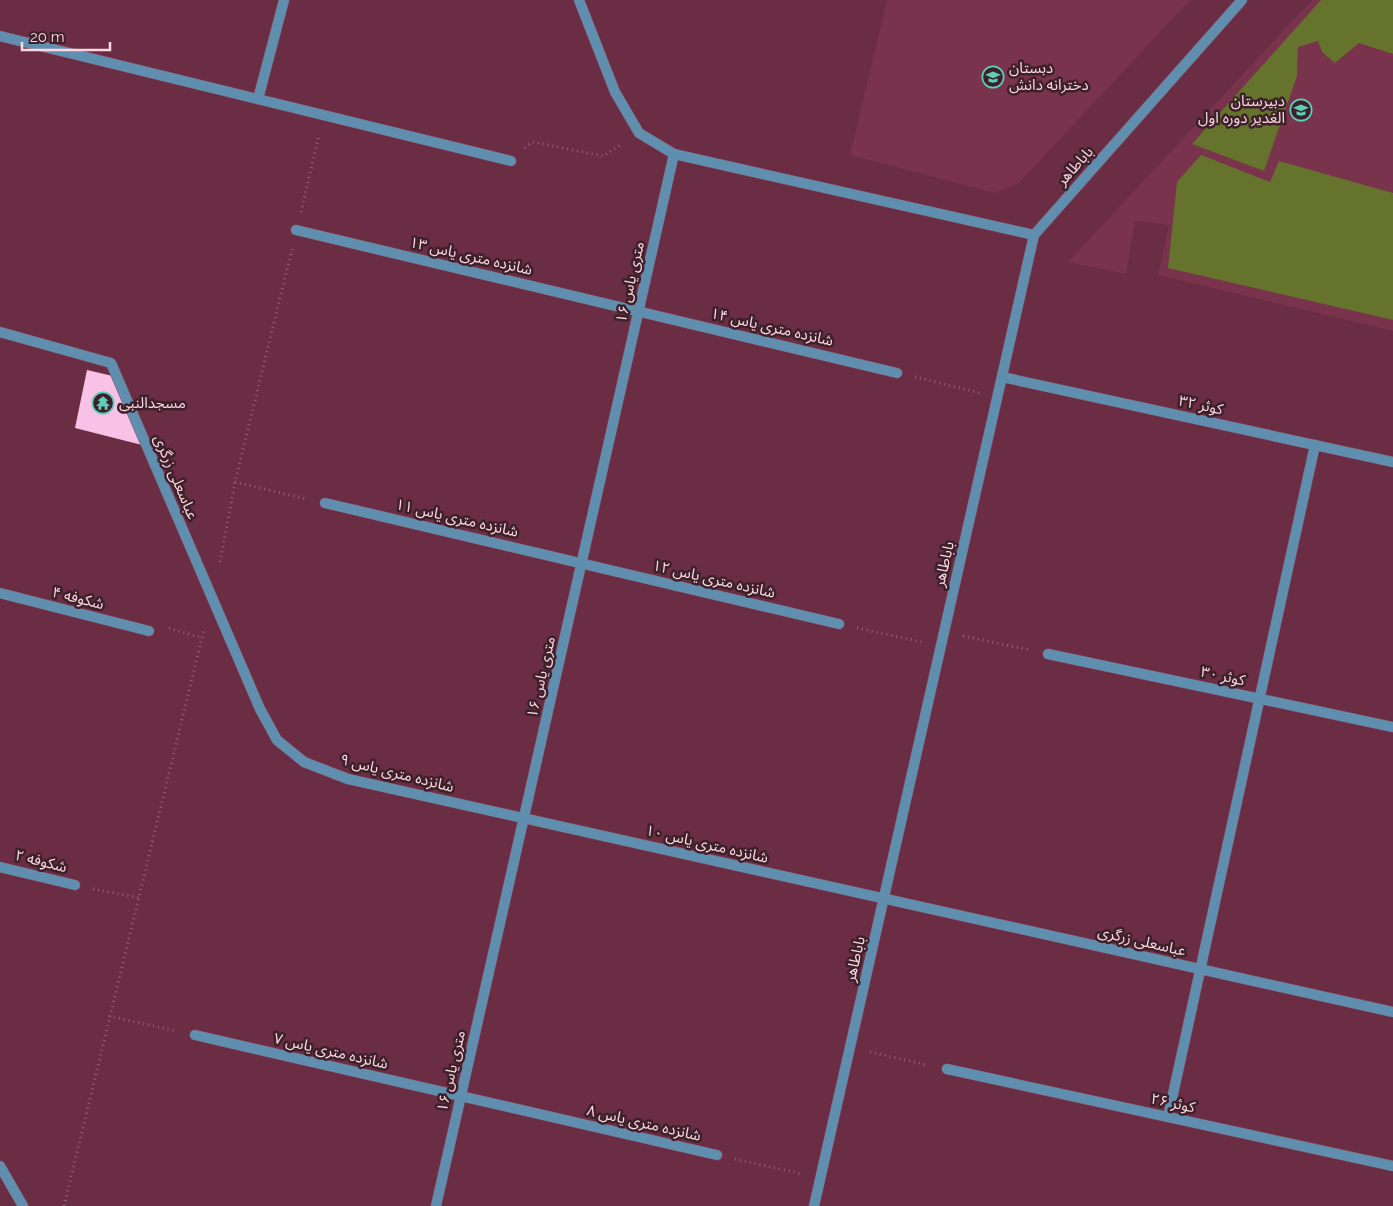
<svg xmlns="http://www.w3.org/2000/svg" width="1393" height="1206" font-family="Raleway,'Noto Sans Arabic',sans-serif">
<rect width="100%" height="100%" fill="#6a2d43"/>
<g fill="#79334d">
<polygon points="887,0 1190,0 1019,183 995,193 850,155"/>
<polygon points="1312,0 1393,0 1393,331 1158,275 1169,225 1135,221 1126,274 1068,262"/>
</g>
<g fill="#65732d">
<polygon points="1321,0 1393,0 1393,54 1359,43 1335,63 1322,52 1318,41 1298,47 1297,76 1264,171 1192,144"/>
<polygon points="1201,155 1270,182 1279,161 1393,193 1393,320 1168,268 1177,182"/>
</g>
<polygon fill="#f8c2e6" points="87,370 117,377 142,445 75,428"/>
<g fill="none" stroke-linecap="round" stroke-linejoin="round">
<g stroke="#874f63" stroke-width="11">
<g id="minor">
<polyline points="579,0 615,92 639,133 674,154 1034,235"/>
<polyline points="0,36 511,161"/>
<polyline points="258,99 284,0"/>
<polyline points="296,230 897,373"/>
<polyline points="1002,377 1393,462"/>
<polyline points="325,503 839,624"/>
<polyline points="0,593 149,631"/>
<polyline points="1048,654 1393,727"/>
<polyline points="0,867 75,885"/>
<polyline points="195,1035 717,1155"/>
<polyline points="947,1069 1393,1166"/>
<polyline points="1168,1117 1315,445"/>
<polyline points="0,1166 23,1206"/>
<polyline points="436,1206 674,154"/>
</g>
</g>
<g stroke="#874f63" stroke-width="11">
<g id="tertiary">
<polyline points="0,332 111,363 260,709 277,740 304,762 348,779 1393,1012"/>
<polyline points="814,1206 1034,235 1242,0"/>
</g>
</g>
<g stroke="#966073" stroke-width="3" stroke-dasharray="1 4" stroke-linecap="butt">
<polyline points="525,148 532,142 603,156 622,144"/>
<polyline points="301,212 319,135"/>
<polyline points="915,377 980,393"/>
<polyline points="235,482 307,499"/>
<polyline points="220,562 235,482 292,249"/>
<polyline points="169,628 202,638"/>
<polyline points="857,628 922,642"/>
<polyline points="963,636 1030,650"/>
<polyline points="93,889 140,898"/>
<polyline points="109,1016 177,1031"/>
<polyline points="870,1052 927,1065"/>
<polyline points="735,1159 802,1174"/>
<polyline points="64,1206 204,629"/>
</g>
<use href="#minor" stroke="#608eae" stroke-width="10"/>
<use href="#tertiary" stroke="#608eae" stroke-width="10"/>
</g>
<defs>
<g id="school-ring" transform="scale(1.125)"><circle r="9.5" fill="#3d212a" stroke="#5dceb9" stroke-width="1.5"/><path d="M0-5L7-2L0 1L-7-2ZM-4 1L0 2.5L4 1V4Q0 6-4 4Z" fill="#5dceb9"/></g>
<g id="temple-ring" transform="scale(1.125)"><circle r="9.5" fill="#3d212a" stroke="#5dceb9" stroke-width="1.5"/><path d="M0-6L5-2H3V0L6.5 2.5H4V6H1.5V3h-3V6H-4V2.5H-6.5L-3 0V-2H-5Z" fill="#5dceb9"/></g>
</defs>
<g fill-rule="evenodd">
<use href="#school-ring" x="993" y="77"/>
<use href="#school-ring" x="1301" y="110"/>
<use href="#temple-ring" x="103" y="403"/>
</g>
<g text-anchor="middle" dominant-baseline="central" stroke-width="5" stroke-linejoin="round" paint-order="stroke">
<g font-size="15" fill="#fdd6e1" stroke="#3d212a" text-anchor="start">
<text x="1009" y="68">دبستان<tspan x="1009" dy="17">دخترانه دانش</tspan></text>
<text x="1285" y="101" text-anchor="end">دبیرستان<tspan x="1285" dy="17">الغدیر دوره اول</tspan></text>
<text x="119" y="403">مسجدالنبی</text>
</g>
<g font-size="15" fill="#fdd6e1" stroke="#3d212a">
<text transform="translate(1075 166) rotate(-48)">باباطاهر</text>
<text transform="translate(471 256) rotate(13)">شانزده متری یاس ۱۳</text>
<text transform="translate(630 282) rotate(-77)">۱۶ متری یاس</text>
<text transform="translate(772 327) rotate(13)">شانزده متری یاس ۱۴</text>
<text transform="translate(1201 405) rotate(12)">کوثر ۳۲</text>
<text transform="translate(176 477) rotate(67)">عباسعلی زرگری</text>
<text transform="translate(457 518) rotate(13)">شانزده متری یاس ۱۱</text>
<text transform="translate(944 564) rotate(-77)">باباطاهر</text>
<text transform="translate(714 579) rotate(13)">شانزده متری یاس ۱۲</text>
<text transform="translate(78 598) rotate(14)">شکوفه ۴</text>
<text transform="translate(1223 676) rotate(12)">کوثر ۳۰</text>
<text transform="translate(541 677) rotate(-77)">۱۶ متری یاس</text>
<text transform="translate(397 773) rotate(14)">شانزده متری یاس ۹</text>
<text transform="translate(707 844) rotate(13)">شانزده متری یاس ۱۰</text>
<text transform="translate(41 861) rotate(14)">شکوفه ۲</text>
<text transform="translate(1142 941) rotate(13)">عباسعلی زرگری</text>
<text transform="translate(855 959) rotate(-77)">باباطاهر</text>
<text transform="translate(331 1051) rotate(13)">شانزده متری یاس ۷</text>
<text transform="translate(451 1071) rotate(-77)">۱۶ متری یاس</text>
<text transform="translate(1173 1103) rotate(12)">کوثر ۲۶</text>
<text transform="translate(644 1123) rotate(13)">شانزده متری یاس ۸</text>
</g>
</g>
<path d="M22 42v8h88v-8" fill="none" stroke="#fdd6e1" stroke-width="2.5"/>
<text x="30" y="42" font-size="15" fill="#fdd6e1" stroke="#3d212a" stroke-width="4" paint-order="stroke">20 m</text>
</svg>
